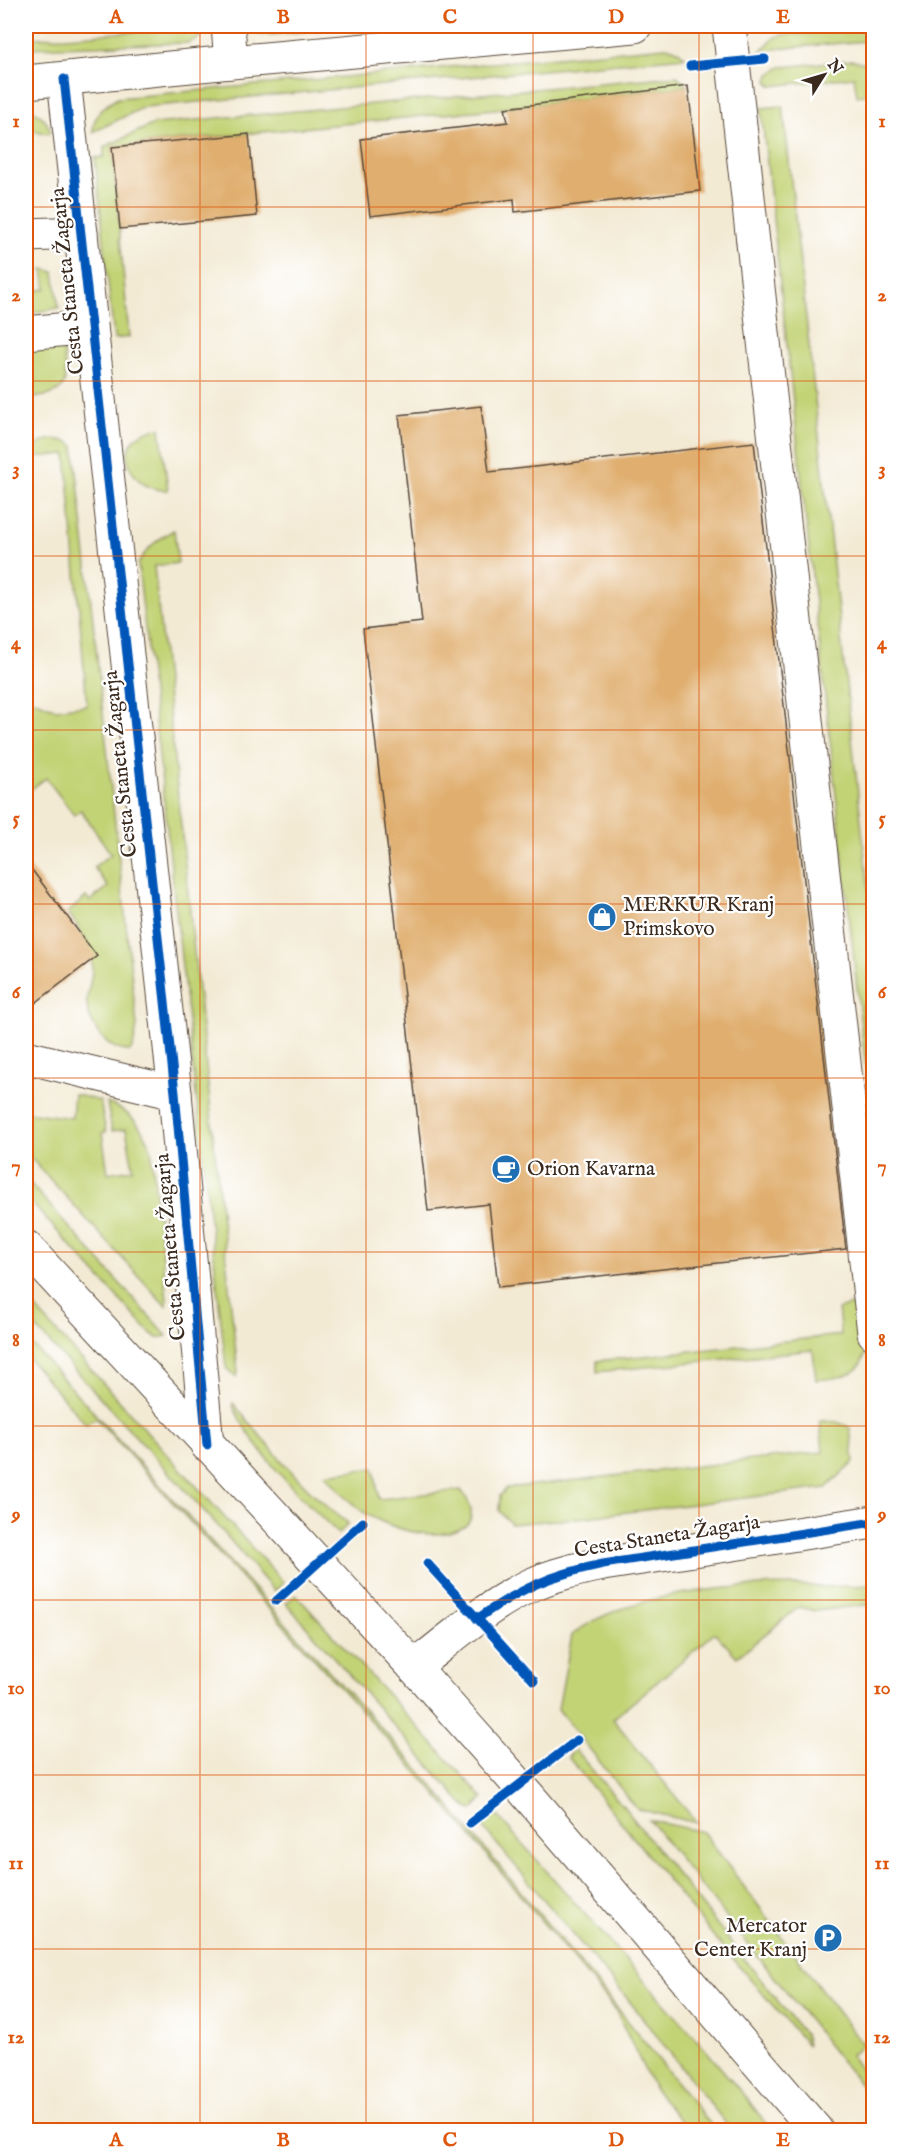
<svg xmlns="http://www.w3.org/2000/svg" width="899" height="2156" font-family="'IM FELL English',serif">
<rect width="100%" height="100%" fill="#fff"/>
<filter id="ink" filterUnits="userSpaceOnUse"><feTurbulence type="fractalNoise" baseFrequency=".0167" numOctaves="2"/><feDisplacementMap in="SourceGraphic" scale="12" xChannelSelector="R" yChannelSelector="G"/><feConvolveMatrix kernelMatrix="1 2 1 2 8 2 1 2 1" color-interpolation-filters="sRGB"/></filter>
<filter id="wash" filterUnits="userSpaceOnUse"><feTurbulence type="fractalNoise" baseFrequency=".008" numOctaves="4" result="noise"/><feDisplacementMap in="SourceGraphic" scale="24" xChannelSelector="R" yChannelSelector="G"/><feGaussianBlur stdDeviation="1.35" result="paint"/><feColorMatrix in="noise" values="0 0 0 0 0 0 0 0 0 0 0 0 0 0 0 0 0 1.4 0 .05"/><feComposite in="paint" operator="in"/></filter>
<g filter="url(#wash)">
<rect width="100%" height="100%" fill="#f3ead4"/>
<g fill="#c2d376" stroke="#7e7e4a" stroke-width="1.5">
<polygon points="174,26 208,26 199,38 187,43 26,48 26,38 65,37 168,29"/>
<polygon points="250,26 362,26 269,35 256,34"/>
<polygon points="864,28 866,41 761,50 774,38 782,35"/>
<path d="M 665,47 L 674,48 L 686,57 L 144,107 L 93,132 C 93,115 103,106 118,98 Z"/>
<polygon points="852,60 873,65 873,94 857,96 854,77 772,86 767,81 769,75 781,67"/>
<polygon points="677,76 688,86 505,108 112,147 129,337 114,339 95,158 104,157 104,147 154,124"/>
<polygon points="783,106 873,931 873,1135 761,108"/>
<path d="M 26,108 C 39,112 45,118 51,131 L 48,134 L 26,129 Z"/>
<polygon points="43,269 54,272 59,308 26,314 26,292 46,289"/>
<path d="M 63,346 C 67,388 71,393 26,399 L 26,350 Z"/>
<path d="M 160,428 L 168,490 C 145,491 130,477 127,455 C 131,437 142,431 160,428 Z"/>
<path d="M 54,439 L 69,442 L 74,446 L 137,1026 L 133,1048 L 130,1051 C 106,1052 85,1021 87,999 C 88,988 93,977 92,966 C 92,945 79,928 68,912 L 86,897 L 90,901 L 108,887 L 94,867 L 111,854 L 81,810 L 74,815 L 46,778 L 26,793 L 26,697 L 56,709 L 87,705 L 66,454 L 35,457 L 34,449 L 43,441 Z"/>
<path d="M 174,530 L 178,563 L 154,566 L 238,1373 L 236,1377 L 226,1368 L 138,564 C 147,547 158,539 174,530 Z"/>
<path d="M 74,1094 L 100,1101 L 106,1132 L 102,1133 L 108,1173 L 133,1169 L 126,1129 L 112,1131 L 107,1103 C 130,1111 142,1126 151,1148 L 167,1300 L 166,1306 L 26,1153 L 26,1112 L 72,1118 Z"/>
<polygon points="26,1179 167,1336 158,1338 150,1333 26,1197"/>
<polygon points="26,1298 284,1583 274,1591 218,1526 26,1317"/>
<path d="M 851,1305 L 861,1308 C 865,1318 865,1326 866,1337 C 868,1373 848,1378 816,1380 L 813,1350 L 597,1372 L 597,1361 L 841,1335 L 838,1309 Z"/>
<polygon points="26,1338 421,1772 606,1994 715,2130 688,2130 653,2087 615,2009 424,1780 96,1418 86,1424 26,1356"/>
<path d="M 233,1403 C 268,1445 303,1490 348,1523 L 339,1534 C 298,1495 259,1457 233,1407 Z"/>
<path d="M 820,1421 C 832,1421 840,1421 850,1428 L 854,1462 L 826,1488 L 578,1518 L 511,1524 L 499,1511 L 500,1496 L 507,1488 L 823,1452 Z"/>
<path d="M 374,1468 L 379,1499 L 461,1490 C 490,1528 452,1537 420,1533 C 403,1531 383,1523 368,1515 C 351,1505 338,1489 325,1474 Z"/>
<path d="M 796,1585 L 823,1587 L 873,1585 L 873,1604 L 816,1611 L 799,1607 L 737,1657 L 715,1633 L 613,1719 L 697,1823 L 637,1809 L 558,1709 L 572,1635 C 624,1593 730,1585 796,1585 Z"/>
<polygon points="296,1595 483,1798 473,1810 467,1808 461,1802 286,1603"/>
<polygon points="575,1750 623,1806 804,2034 808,2046 723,1948 568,1757"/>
<polygon points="495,1813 704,2048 747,2099 771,2130 731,2130 626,1997 481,1825"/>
<polygon points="649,1820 703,1832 863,2045 850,2056 873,2083 873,2101"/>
</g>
<g id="blocks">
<g fill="#e0af70">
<polygon points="688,86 700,191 515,212 514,199 370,216 361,139 508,122 505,108"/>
<polygon points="249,134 257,216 120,229 112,147"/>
<polygon points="481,406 489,472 754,442 846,1249 498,1287 489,1204 428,1211 363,629 422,622 399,415"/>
<polygon points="26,862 97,956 26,1010"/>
</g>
</g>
</g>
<g filter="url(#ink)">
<use href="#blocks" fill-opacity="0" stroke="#574739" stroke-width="1.5"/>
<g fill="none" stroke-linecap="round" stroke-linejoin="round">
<g stroke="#574739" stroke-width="35">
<g id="minor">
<polyline points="228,26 231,62"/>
<polyline points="729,26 874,1333"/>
<polyline points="64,79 175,1093 207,1445"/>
<polyline points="26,82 231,62 635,26"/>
<polyline points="26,235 81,233"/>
<polyline points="26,333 91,327"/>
<polyline points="26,1057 175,1093"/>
<path d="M 414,1667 C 451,1638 488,1605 531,1585 C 554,1574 579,1569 603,1564 L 874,1522"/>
</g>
</g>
<g stroke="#574739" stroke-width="35">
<polyline id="major" points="26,1247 414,1667 519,1785 816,2130"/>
</g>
<use href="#minor" stroke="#fff" stroke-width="33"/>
<use href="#major" stroke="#fff" stroke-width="33"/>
<g stroke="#fff" stroke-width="13">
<g id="cycleway">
<polyline points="690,66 765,59"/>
<polyline points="64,79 175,1093 207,1445"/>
<polyline points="427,1563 534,1681"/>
<polyline points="276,1601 363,1522"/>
<path d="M 477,1619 C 521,1588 550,1575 603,1564 L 874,1522"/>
<polyline points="470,1823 577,1740"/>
</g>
</g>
<use href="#cycleway" stroke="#0057b8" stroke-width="9"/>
</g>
</g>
<path fill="none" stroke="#df570d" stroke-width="1.5" stroke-opacity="0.55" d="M 200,26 L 200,2130M 366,26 L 366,2130M 533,26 L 533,2130M 699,26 L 699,2130M 26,207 L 874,207M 26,381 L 874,381M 26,556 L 874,556M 26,730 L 874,730M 26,904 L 874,904M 26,1078 L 874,1078M 26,1252 L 874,1252M 26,1426 L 874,1426M 26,1600 L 874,1600M 26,1775 L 874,1775M 26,1949 L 874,1949"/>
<defs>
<g id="shop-disc" transform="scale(1.5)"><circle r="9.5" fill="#1f6fb2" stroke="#fff"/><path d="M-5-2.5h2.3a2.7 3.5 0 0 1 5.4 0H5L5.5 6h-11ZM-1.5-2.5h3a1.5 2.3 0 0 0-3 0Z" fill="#fff"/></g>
<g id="cafe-disc" transform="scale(1.5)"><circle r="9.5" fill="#1f6fb2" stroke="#fff"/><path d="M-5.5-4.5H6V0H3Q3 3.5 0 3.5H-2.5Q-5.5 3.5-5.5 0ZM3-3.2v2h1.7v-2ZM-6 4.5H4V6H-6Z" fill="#fff"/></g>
<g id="parking-disc" transform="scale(1.5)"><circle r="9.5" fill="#1f6fb2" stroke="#fff"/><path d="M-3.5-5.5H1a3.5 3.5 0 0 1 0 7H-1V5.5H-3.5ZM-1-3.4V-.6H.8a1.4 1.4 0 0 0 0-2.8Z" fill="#fff"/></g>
</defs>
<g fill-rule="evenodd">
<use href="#shop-disc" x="602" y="917"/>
<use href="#cafe-disc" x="506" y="1169"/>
<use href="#parking-disc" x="828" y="1938"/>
</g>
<g text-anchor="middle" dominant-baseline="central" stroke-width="4.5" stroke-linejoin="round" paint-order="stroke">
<g font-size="21" fill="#3b2a1e" stroke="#fff">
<text transform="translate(68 281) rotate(-96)">Cesta Staneta Žagarja</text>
<text transform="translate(121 764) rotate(-96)">Cesta Staneta Žagarja</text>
<text transform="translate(171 1247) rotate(-95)">Cesta Staneta Žagarja</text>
<text transform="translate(667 1537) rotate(-9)">Cesta Staneta Žagarja</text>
</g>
<g font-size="21" fill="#3b2a1e" stroke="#fff" text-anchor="start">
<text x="623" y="905">MERKUR Kranj<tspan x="623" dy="24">Primskovo</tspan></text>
<text x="527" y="1169">Orion Kavarna</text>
<text x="807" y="1926" text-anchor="end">Mercator<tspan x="807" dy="24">Center Kranj</tspan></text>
</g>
</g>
<rect width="899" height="2156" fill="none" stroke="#fff" stroke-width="66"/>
<g transform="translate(824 75) rotate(53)" stroke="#ffffff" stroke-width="4.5" paint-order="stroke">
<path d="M0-4.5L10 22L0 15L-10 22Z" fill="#3b2a1e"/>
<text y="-9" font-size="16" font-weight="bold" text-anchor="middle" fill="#3b2a1e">N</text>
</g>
<rect x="33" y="33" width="833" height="2090" fill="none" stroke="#df570d" stroke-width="2"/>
<g font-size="20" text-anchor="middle" font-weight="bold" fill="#df570d">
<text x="116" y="23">A</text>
<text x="283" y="23">B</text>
<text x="450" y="23">C</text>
<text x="616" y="23">D</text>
<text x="783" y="23">E</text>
<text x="16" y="127">1</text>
<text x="882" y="127">1</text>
<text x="16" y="301">2</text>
<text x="882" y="301">2</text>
<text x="16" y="475">3</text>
<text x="882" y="475">3</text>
<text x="16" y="649">4</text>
<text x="882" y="649">4</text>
<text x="16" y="824">5</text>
<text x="882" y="824">5</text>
<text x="16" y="998">6</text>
<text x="882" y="998">6</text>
<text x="16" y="1172">7</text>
<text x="882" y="1172">7</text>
<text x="16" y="1346">8</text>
<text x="882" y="1346">8</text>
<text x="16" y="1520">9</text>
<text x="882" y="1520">9</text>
<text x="16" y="1694">10</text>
<text x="882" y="1694">10</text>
<text x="16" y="1869">11</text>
<text x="882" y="1869">11</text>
<text x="16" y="2043">12</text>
<text x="882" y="2043">12</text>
<text x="116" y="2146">A</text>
<text x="283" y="2146">B</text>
<text x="450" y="2146">C</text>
<text x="616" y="2146">D</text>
<text x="783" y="2146">E</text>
</g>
</svg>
